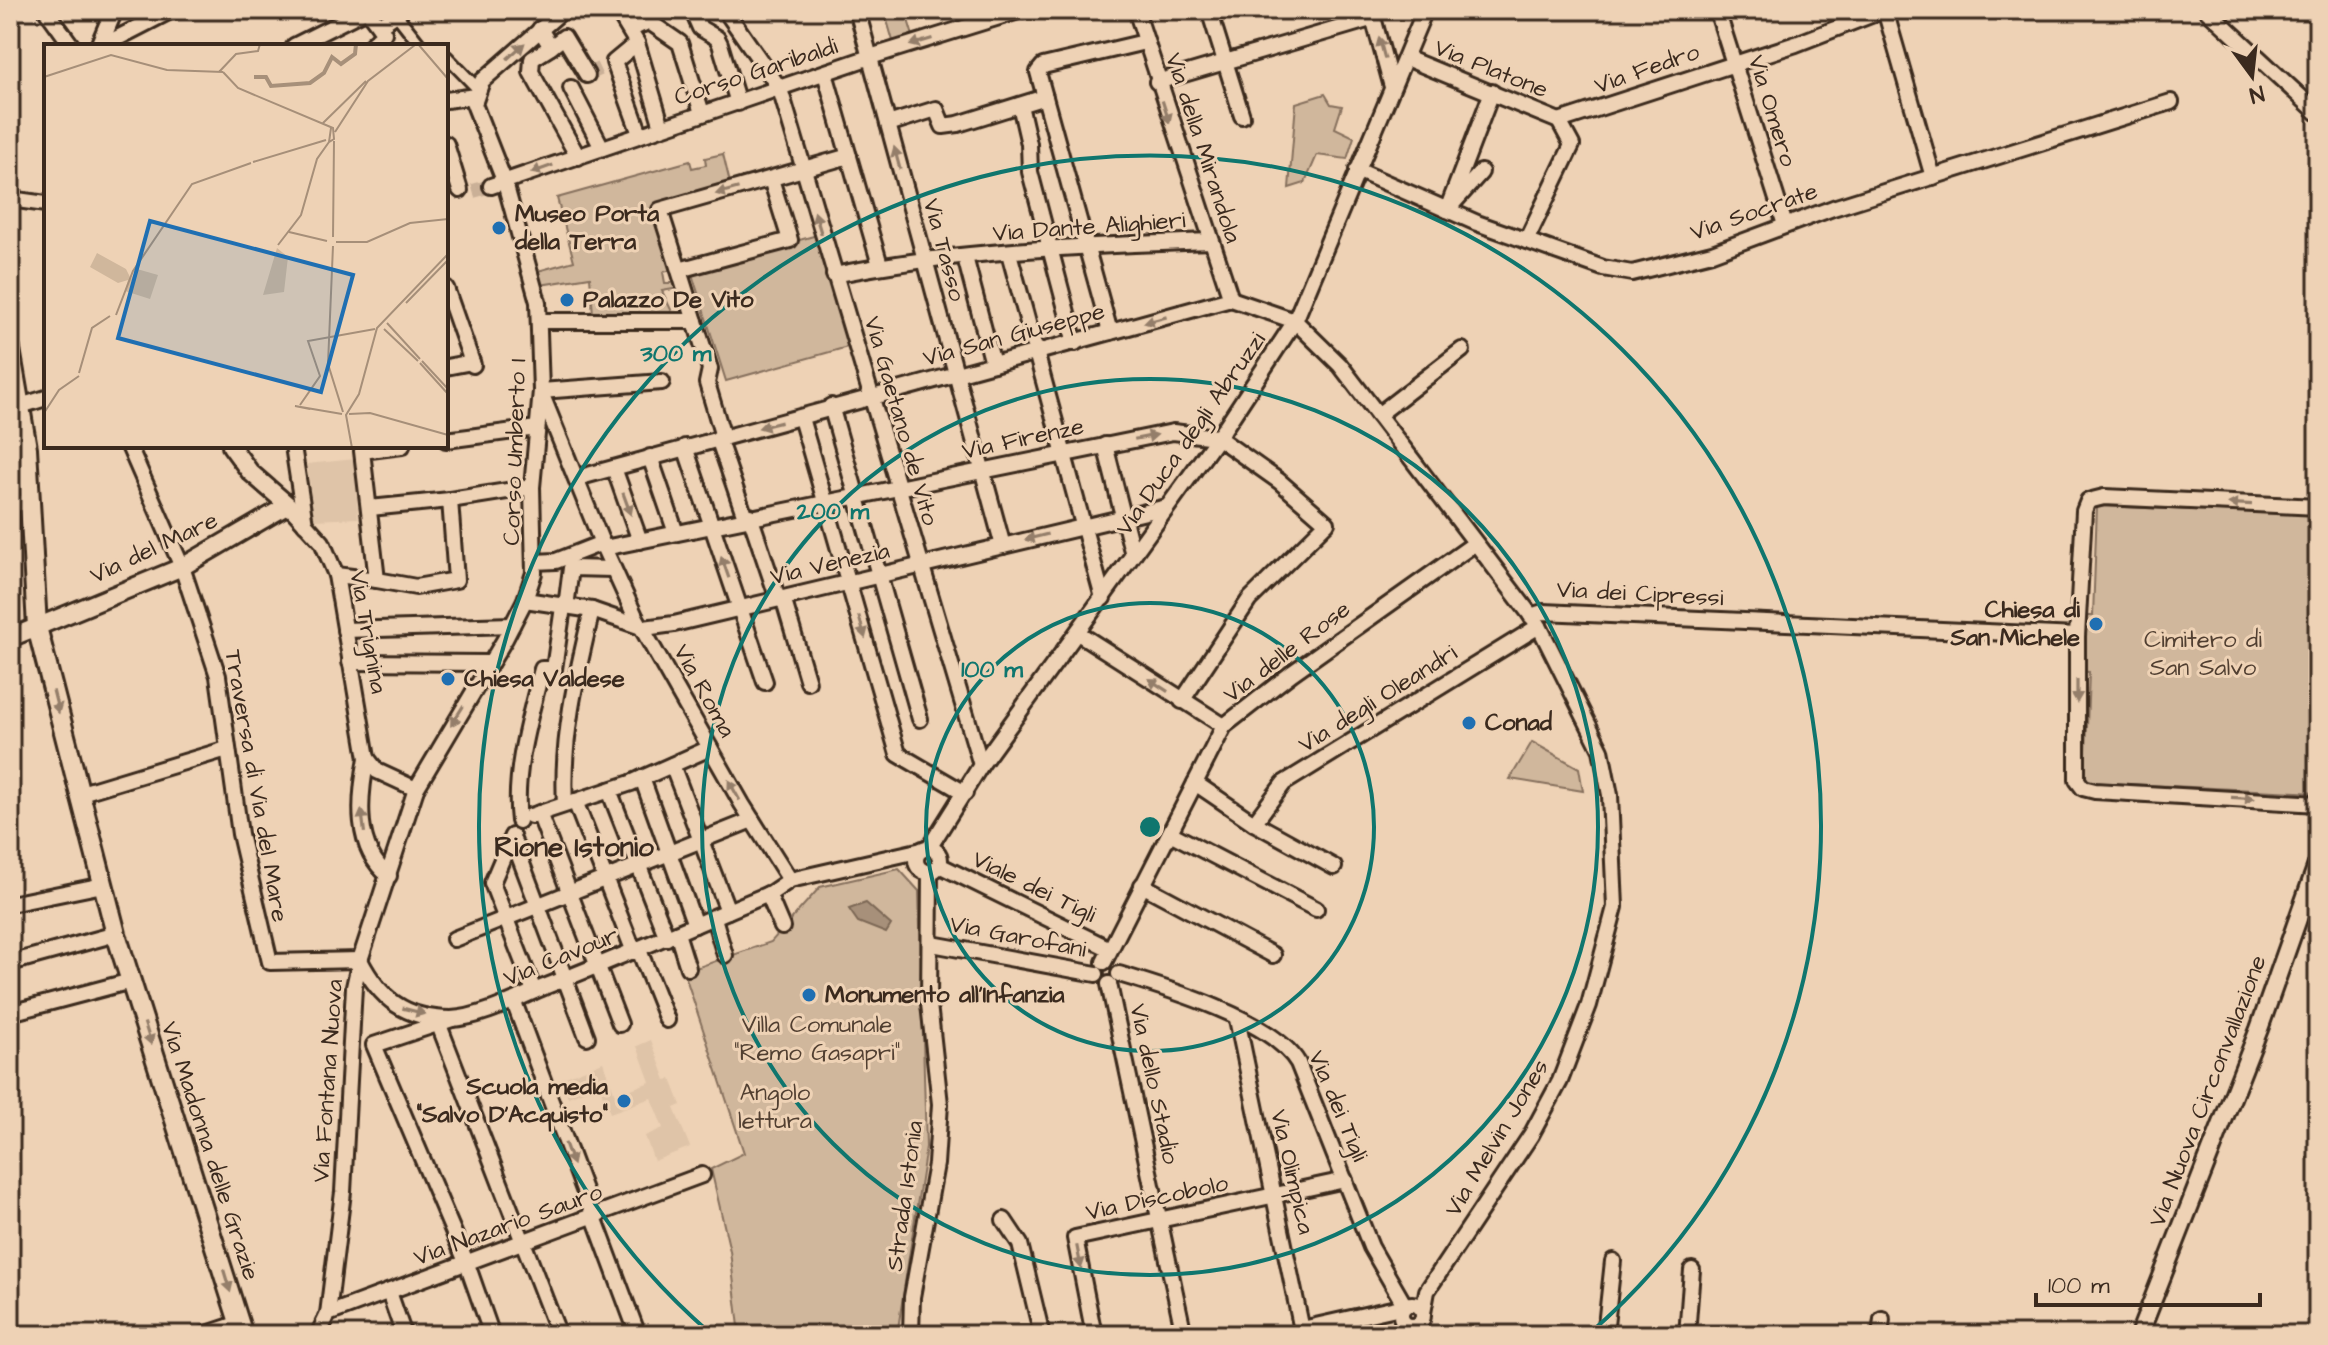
<svg xmlns="http://www.w3.org/2000/svg" width="2328" height="1345" font-family="'Architects Daughter',sans-serif">
<rect width="100%" height="100%" fill="#eed2b5"/>
<filter id="ink" filterUnits="userSpaceOnUse"><feTurbulence type="fractalNoise" baseFrequency=".0125" numOctaves="2"/><feDisplacementMap in="SourceGraphic" scale="16" xChannelSelector="R" yChannelSelector="G"/><feConvolveMatrix kernelMatrix="1 2 1 2 8 2 1 2 1" color-interpolation-filters="sRGB"/></filter>
<g filter="url(#ink)">
<g fill="#dfc4a8">
<polygon points="355,459 358,518 314,520 307,464"/>
<polygon points="651,1040 666,1080 671,1079 681,1105 674,1108 690,1147 654,1161 645,1136 663,1128 651,1098 610,1113 599,1085 568,1097 561,1079 603,1062 615,1095 650,1082 637,1046"/>
</g>
<g fill="#d0b79c" stroke="#86705d" stroke-width="2">
<polygon points="884,10 905,10 913,36 893,41"/>
<polygon points="1325,94 1331,104 1342,106 1335,128 1354,137 1347,159 1317,155 1305,183 1289,188 1296,103"/>
<polygon points="723,154 730,183 655,204 673,270 663,272 665,283 677,283 679,288 662,291 675,318 593,314 590,277 540,285 538,271 574,261 557,198 690,161 692,168 706,165 705,158"/>
<polygon points="817,235 851,346 726,381 691,271"/>
<polygon points="2097,506 2318,515 2318,793 2085,782 2089,672 2078,671 2081,616 2093,616"/>
<polygon points="1532,742 1579,768 1583,791 1510,779"/>
<polygon points="899,869 919,891 926,1147 897,1335 740,1335 730,1251 711,1169 744,1153 684,972 771,942 820,887"/>
</g>
<polygon fill="#a7907a" stroke="#7c6755" stroke-width="2" points="866,903 891,925 886,933 858,922 849,909"/>
<g fill="none" stroke-linecap="round" stroke-linejoin="round">
<g stroke="#cab097" stroke-width="14" stroke-dasharray="14 7" stroke-linecap="butt">
<polyline points="587,75 614,62"/>
<polyline points="473,191 491,186"/>
</g>
<g stroke="#3b2a1e" stroke-width="16">
<g id="pedestrian">
<polyline points="396,14 421,46"/>
<polyline points="446,56 478,89"/>
</g>
</g>
<g stroke="#3b2a1e" stroke-width="20">
<g id="minor">
<polyline points="46,10 72,46"/>
<polyline points="367,10 384,33 370,46"/>
<polyline points="617,10 637,43 662,127"/>
<polyline points="634,10 643,24"/>
<polyline points="692,10 700,28 717,38 720,44 738,103"/>
<polyline points="725,10 780,89 981,765"/>
<polyline points="857,10 1003,546"/>
<polyline points="1136,10 1231,299"/>
<polyline points="1209,10 1242,116"/>
<polyline points="1371,10 1392,87"/>
<polyline points="1717,10 1785,225"/>
<polyline points="1885,10 1933,177"/>
<polyline points="2207,10 2318,113"/>
<polyline points="2317,10 2318,11"/>
<polyline points="379,26 402,10"/>
<polyline points="540,29 551,47 532,59 531,72 578,157"/>
<polyline points="630,30 648,21 680,43 702,113"/>
<polyline points="637,43 614,62 640,134"/>
<polyline points="102,46 172,10"/>
<polyline points="294,46 366,10"/>
<polyline points="551,47 564,37 587,75"/>
<polyline points="1406,58 1559,121"/>
<polyline points="825,73 880,265"/>
<polyline points="1157,82 1374,18"/>
<polyline points="571,88 602,148"/>
<polyline points="446,100 476,96"/>
<polyline points="1020,105 1029,144 1030,172 1075,343"/>
<polyline points="1559,121 1796,44 1884,10"/>
<polyline points="888,124 936,109 943,126 958,124 1045,97"/>
<polyline points="446,144 460,190"/>
<polyline points="1357,170 1477,223 1603,268 1632,273 1712,253 1833,208 2171,102"/>
<polyline points="1481,172 1447,210 1492,92"/>
<polyline points="491,186 870,57 1022,10"/>
<polyline points="10,199 46,204"/>
<polyline points="1526,241 1572,145 1559,121"/>
<polyline points="1009,253 1103,598"/>
<polyline points="965,257 993,364"/>
<polyline points="679,270 790,240 771,179"/>
<path d="M 834,275 C 956,250 1085,246 1210,241"/>
<polyline points="446,288 473,365"/>
<polyline points="1231,299 1295,321 1340,365 1539,626 1601,750 1610,795 1615,907 1589,1005 1560,1081 1531,1135 1427,1291 1423,1313"/>
<polyline points="539,321 695,321"/>
<polyline points="1110,332 1038,72 1043,66 1145,42"/>
<polyline points="446,367 472,362"/>
<polyline points="541,391 662,382"/>
<polyline points="542,395 604,548 635,616 742,804 790,880"/>
<polyline points="20,406 46,398"/>
<polyline points="831,406 920,719"/>
<polyline points="1378,415 1462,350"/>
<polyline points="801,418 898,754 965,793"/>
<polyline points="723,437 707,383 710,369 660,210 849,156"/>
<polyline points="718,438 745,517"/>
<polyline points="446,440 537,428"/>
<polyline points="1105,445 1133,555"/>
<path d="M 129,446 L 182,567 L 218,676 L 240,834 L 270,962 L 360,960 C 380,999 405,1019 451,1019 C 480,1018 518,998 544,987 C 621,957 696,924 771,893 L 790,880 L 922,850"/>
<polyline points="293,446 305,524"/>
<polyline points="685,447 765,682"/>
<polyline points="650,457 676,533"/>
<polyline points="614,468 640,541"/>
<polyline points="577,478 1231,299"/>
<polyline points="450,500 532,487"/>
<polyline points="10,504 31,502"/>
<polyline points="288,505 322,542 336,575 367,758 377,771 416,789"/>
<polyline points="2318,507 2104,497 2088,501 2084,511 2077,636 2077,780 2083,788 2095,791 2318,804"/>
<polyline points="370,508 450,500 456,580 416,587 377,580 362,451 402,446"/>
<polyline points="750,516 778,599"/>
<polyline points="604,548 1173,432 1217,437 1279,481 1327,523 1249,600 1182,701"/>
<polyline points="534,562 556,561 602,543"/>
<polyline points="336,575 377,580"/>
<polyline points="783,598 808,682"/>
<polyline points="525,600 592,610 644,628 674,624 1167,507"/>
<polyline points="566,607 571,568 613,569"/>
<polyline points="1531,616 1543,612 2077,636"/>
<polyline points="345,630 512,625"/>
<polyline points="1078,633 1224,726"/>
<polyline points="350,662 490,663"/>
<path d="M 367,758 C 359,798 354,848 389,876"/>
<polyline points="672,765 728,911"/>
<polyline points="642,778 695,925"/>
<polyline points="1195,783 1254,823 1284,783 1539,626"/>
<polyline points="609,790 667,938"/>
<polyline points="78,794 227,749"/>
<polyline points="575,801 634,952"/>
<path d="M 565,804 C 561,738 577,673 592,610"/>
<polyline points="539,813 620,1024"/>
<polyline points="531,816 631,783 710,748"/>
<path d="M 519,821 C 513,772 530,716 542,669 L 554,669 L 563,607"/>
<polyline points="1254,823 1334,867"/>
<polyline points="1170,833 1316,909"/>
<polyline points="512,836 492,883 534,991"/>
<polyline points="512,837 587,1037"/>
<polyline points="929,848 981,765 1224,429 1295,321 1425,10"/>
<circle cx="928" cy="860" r="12"/>
<polyline points="939,865 1110,949"/>
<polyline points="1142,885 1273,955"/>
<polyline points="768,894 782,927"/>
<polyline points="10,904 103,885"/>
<polyline points="714,918 725,955"/>
<polyline points="677,933 688,968"/>
<polyline points="454,939 752,820"/>
<polyline points="932,944 1096,974"/>
<polyline points="639,950 667,1020"/>
<polyline points="1104,962 1224,726 1292,673 1474,544"/>
<polyline points="10,963 116,934"/>
<path d="M 1119,974 C 1166,988 1273,1020 1298,1063 L 1371,1247 L 1405,1306 L 1302,1329"/>
<polyline points="1109,984 1184,1335"/>
<polyline points="514,1002 638,1335"/>
<polyline points="10,1013 131,981"/>
<polyline points="452,1019 374,1045 467,1264 492,1335"/>
<polyline points="1237,1019 1303,1335"/>
<polyline points="439,1025 559,1335"/>
<polyline points="1004,1220 1020,1244 1042,1335"/>
<polyline points="389,1292 404,1335"/>
<circle cx="1412" cy="1315" r="11"/>
<polyline points="328,1314 702,1175"/>
<polyline points="204,1335 240,1323"/>
<polyline points="318,1335 328,1314 343,1192 354,987 360,960 416,789 505,639 525,600 534,573 532,487 541,391 538,302 505,183 474,104 482,81 563,10"/>
<polyline points="911,1335 912,1297 936,1164 940,1104 929,1004 930,872"/>
<polyline points="1094,1335 1075,1238 1345,1180"/>
<polyline points="1605,1335 1613,1261"/>
<polyline points="1687,1335 1692,1270"/>
<polyline points="1880,1335 1882,1319"/>
</g>
</g>
<g stroke="#3b2a1e" stroke-width="22">
<g id="tertiary">
<polyline points="99,46 114,10"/>
<polyline points="10,638 182,567 288,505 250,472 231,446"/>
<polyline points="2139,1335 2259,1029 2318,862"/>
</g>
</g>
<g stroke="#3b2a1e" stroke-width="24">
<polyline id="secondary" points="10,349 27,448 37,627 116,934 243,1335"/>
</g>
<use href="#pedestrian" stroke="#eed2b5" stroke-width="10"/>
<use href="#minor" stroke="#eed2b5" stroke-width="14"/>
<use href="#tertiary" stroke="#eed2b5" stroke-width="16"/>
<use href="#secondary" stroke="#eed2b5" stroke-width="18"/>
</g>
<defs><path id="oneway-solid" d="M-6-.8H1V-3.2L6.5 0L1 3.2V.8H-6Z" transform="scale(2)"/></defs>
<g fill="#947e6a">
<use href="#oneway-solid" transform="translate(921 42) rotate(163)"/>
<use href="#oneway-solid" transform="translate(1382 48) rotate(-105)"/>
<use href="#oneway-solid" transform="translate(516 51) rotate(-42)"/>
<use href="#oneway-solid" transform="translate(1166 112) rotate(72)"/>
<use href="#oneway-solid" transform="translate(897 158) rotate(-105)"/>
<use href="#oneway-solid" transform="translate(542 169) rotate(160)"/>
<use href="#oneway-solid" transform="translate(727 191) rotate(164)"/>
<use href="#oneway-solid" transform="translate(818 223) rotate(-107)"/>
<use href="#oneway-solid" transform="translate(1155 320) rotate(165)"/>
<use href="#oneway-solid" transform="translate(770 425) rotate(166)"/>
<use href="#oneway-solid" transform="translate(1146 437) rotate(-11)"/>
<use href="#oneway-solid" transform="translate(627 504) rotate(70)"/>
<use href="#oneway-solid" transform="translate(2240 504) rotate(-177)"/>
<use href="#oneway-solid" transform="translate(1036 537) rotate(166)"/>
<use href="#oneway-solid" transform="translate(725 567) rotate(-109)"/>
<use href="#oneway-solid" transform="translate(862 627) rotate(74)"/>
<use href="#oneway-solid" transform="translate(1158 685) rotate(-147)"/>
<use href="#oneway-solid" transform="translate(2077 691) rotate(90)"/>
<use href="#oneway-solid" transform="translate(56 702) rotate(76)"/>
<use href="#oneway-solid" transform="translate(457 716) rotate(122)"/>
<use href="#oneway-solid" transform="translate(734 790) rotate(-119)"/>
<use href="#oneway-solid" transform="translate(2243 798) rotate(3)"/>
<use href="#oneway-solid" transform="translate(363 821) rotate(-97)"/>
<use href="#oneway-solid" transform="translate(414 1011) rotate(14)"/>
<use href="#oneway-solid" transform="translate(148 1034) rotate(72)"/>
<use href="#oneway-solid" transform="translate(569 1154) rotate(70)"/>
<use href="#oneway-solid" transform="translate(1079 1257) rotate(79)"/>
<use href="#oneway-solid" transform="translate(227 1281) rotate(73)"/>
</g>
</g>
<g fill="none" stroke="#0f766e" stroke-width="4">
<circle cx="1150" cy="827" r="224"/>
<circle cx="1150" cy="827" r="448"/>
<path d="M710 1333A671 671 0 1 1 1590 1333"/>
</g>
<g fill="#1f6fb2" stroke="#eed2b5" stroke-width="3">
<circle cx="499" cy="228" r="8"/>
<circle cx="567" cy="300" r="8"/>
<circle cx="2096" cy="624" r="8"/>
<circle cx="448" cy="679" r="8"/>
<circle cx="1469" cy="723" r="8"/>
<circle cx="809" cy="995" r="8"/>
<circle cx="624" cy="1101" r="8"/>
</g>
<g text-anchor="middle" dominant-baseline="central" stroke-width="6" stroke-linejoin="round" paint-order="stroke">
<g font-size="24" fill="#3b2a1e" stroke="#eed2b5">
<text transform="translate(1491 69) rotate(22)">Via Platone</text>
<text transform="translate(1647 69) rotate(-19)">Via Fedro</text>
<text transform="translate(756 72) rotate(-18)">Corso Garibaldi</text>
<text transform="translate(1772 111) rotate(73)">Via Omero</text>
<text transform="translate(1203 148) rotate(72)">Via della Mirandola</text>
<text transform="translate(1754 212) rotate(-19)">Via Socrate</text>
<text transform="translate(1089 227) rotate(-4)">Via Dante Alighieri</text>
<text transform="translate(944 250) rotate(75)">Via Tasso</text>
<text transform="translate(1014 335) rotate(-15)">Via San Giuseppe</text>
<text transform="translate(901 421) rotate(74)">Via Gaetano de Vito</text>
<text transform="translate(1191 434) rotate(-55)">Via Duca degli Abruzzi</text>
<text transform="translate(1023 439) rotate(-12)">Via Firenze</text>
<text transform="translate(515 452) rotate(-88)">Corso Umberto I</text>
<text transform="translate(154 548) rotate(-25)">Via del Mare</text>
<text transform="translate(830 564) rotate(-13)">Via Venezia</text>
<text transform="translate(1640 594) rotate(3)">Via dei Cipressi</text>
<text transform="translate(368 632) rotate(80)">Via Trignina</text>
<text transform="translate(1287 652) rotate(-37)">Via delle Rose</text>
<text transform="translate(704 691) rotate(61)">Via Roma</text>
<text transform="translate(1378 699) rotate(-32)">Via degli Oleandri</text>
<text transform="translate(256 786) rotate(80)">Traversa di Via del Mare</text>
<text transform="translate(1034 887) rotate(26)">Viale dei Tigli</text>
<text transform="translate(1018 937) rotate(11)">Via Garofani</text>
<text transform="translate(561 957) rotate(-22)">Via Cavour</text>
<text transform="translate(328 1081) rotate(-86)">Via Fontana Nuova</text>
<text transform="translate(1154 1084) rotate(78)">Via dello Stadio</text>
<text transform="translate(2208 1091) rotate(-69)">Via Nuova Circonvallazione</text>
<text transform="translate(1338 1106) rotate(67)">Via dei Tigli</text>
<text transform="translate(1497 1138) rotate(-59)">Via Melvin Jones</text>
<text transform="translate(210 1151) rotate(72)">Via Madonna delle Grazie</text>
<text transform="translate(1292 1172) rotate(77)">Via Olimpica</text>
<text transform="translate(905 1196) rotate(-82)">Strada Istonia</text>
<text transform="translate(1157 1198) rotate(-12)">Via Discobolo</text>
<text transform="translate(508 1225) rotate(-20)">Via Nazario Sauro</text>
</g>
<g font-size="24" font-weight="bold" fill="#3b2a1e" stroke="#eed2b5" text-anchor="start">
<text x="515" y="214">Museo Porta<tspan x="515" dy="28">della Terra</tspan></text>
<text x="583" y="300">Palazzo De Vito</text>
<text x="2080" y="610" text-anchor="end">Chiesa di<tspan x="2080" dy="28">San Michele</tspan></text>
<text x="464" y="679">Chiesa Valdese</text>
<text x="1485" y="723">Conad</text>
<text x="825" y="995">Monumento all'Infanzia</text>
<text x="608" y="1087" text-anchor="end">Scuola media<tspan x="608" dy="28">"Salvo D'Acquisto"</tspan></text>
</g>
<g font-size="24" fill="#513f31" stroke="#eed2b5">
<text x="2203" y="640">Cimitero di<tspan x="2203" dy="28">San Salvo</tspan></text>
<text x="817" y="1025">Villa Comunale<tspan x="817" dy="28">"Remo Gasapri"</tspan></text>
<text x="775" y="1093">Angolo<tspan x="775" dy="28">lettura</tspan></text>
</g>
<g font-size="28" font-weight="bold" fill="#3b2a1e" stroke="#eed2b5">
<text x="574" y="847">Rione Istonio</text>
</g>
</g>
<g transform="translate(44 44)">
<rect width="404" height="404" fill="#eed2b5"/>
<path d="M 233,204 L 244,213 L 240,248 L 219,251 ZM 53,209 L 82,225 L 87,235 L 93,225 L 114,231 L 106,255 L 81,247 L 84,236 L 74,239 L 46,223 Z" fill="#d0b79c"/>
<path fill="none" stroke="#a7907a" stroke-width="4" d="M 210,33 L 222,33 L 227,42 L 266,39 L 280,29 L 288,13 L 297,20 L 311,10 L 312,0"/>
<path fill="none" stroke="#a68f79" stroke-width="2" d="M 374,0 L 404,35M 175,28 L 192,10 L 214,7 L 216,0M 179,28 L 194,44 L 289,84 L 290,95 L 285,98 L 287,84M 0,33 L 67,11 L 123,26 L 179,28M 279,79 L 322,37M 291,88 L 324,37 L 371,1M 209,118 L 282,96M 245,188 L 283,197M 289,193 L 290,97M 292,198 L 323,198 L 366,179 L 404,175M 234,201 L 257,171 L 273,115 L 285,98M 289,202 L 284,320 L 299,368M 362,259 L 404,216M 72,271 L 89,227 L 148,140 L 207,119M 343,279 L 376,315M 340,285 L 374,317M 378,317 L 404,345M 376,319 L 404,350M 35,329 L 48,284 L 66,272M 256,361 L 276,332 L 264,297 L 331,285M 266,365 L 251,362 L 298,370M 0,369 L 15,346 L 35,332M 305,370 L 326,369 L 404,391M 308,404 L 302,371 L 315,350 L 333,284 L 404,210"/>
<path fill="#1f6fb2" fill-opacity="0.15" stroke="#1f6fb2" stroke-width="4" d="M 106,177 L 309,231 L 277,348 L 74,294 Z"/>
<rect width="404" height="404" fill="none" stroke="#3b2a1e" stroke-width="4"/>
</g>
<circle cx="1150" cy="827" r="12" fill="#0f766e" stroke="#eed2b5" stroke-width="4"/>
<g font-size="24" text-anchor="middle" font-weight="bold" fill="#0f766e" stroke="#eed2b5" stroke-width="6" stroke-linejoin="round" paint-order="stroke">
<text x="676" y="361">300 m</text>
<text x="833" y="519">200 m</text>
<text x="992" y="677">100 m</text>
</g>
<rect width="2328" height="1345" fill="none" stroke="#eed2b5" stroke-width="40"/>
<rect x="20" y="20" width="2288" height="1305" fill="none" stroke="#3b2a1e" stroke-width="3" filter="url(#ink)"/>
<g transform="translate(2252 76) rotate(165)" stroke="#eed2b5" stroke-width="6" paint-order="stroke">
<path d="M0-6L14 30L0 20L-14 30Z" fill="#3b2a1e"/>
<text y="-12" font-size="22" font-weight="bold" text-anchor="middle" fill="#3b2a1e">N</text>
</g>
<path d="M2036 1293v12h224v-12" fill="none" stroke="#3b2a1e" stroke-width="4"/>
<text x="2048" y="1293" font-size="24" fill="#3b2a1e" stroke="#eed2b5" stroke-width="6" paint-order="stroke">100 m</text>
</svg>
